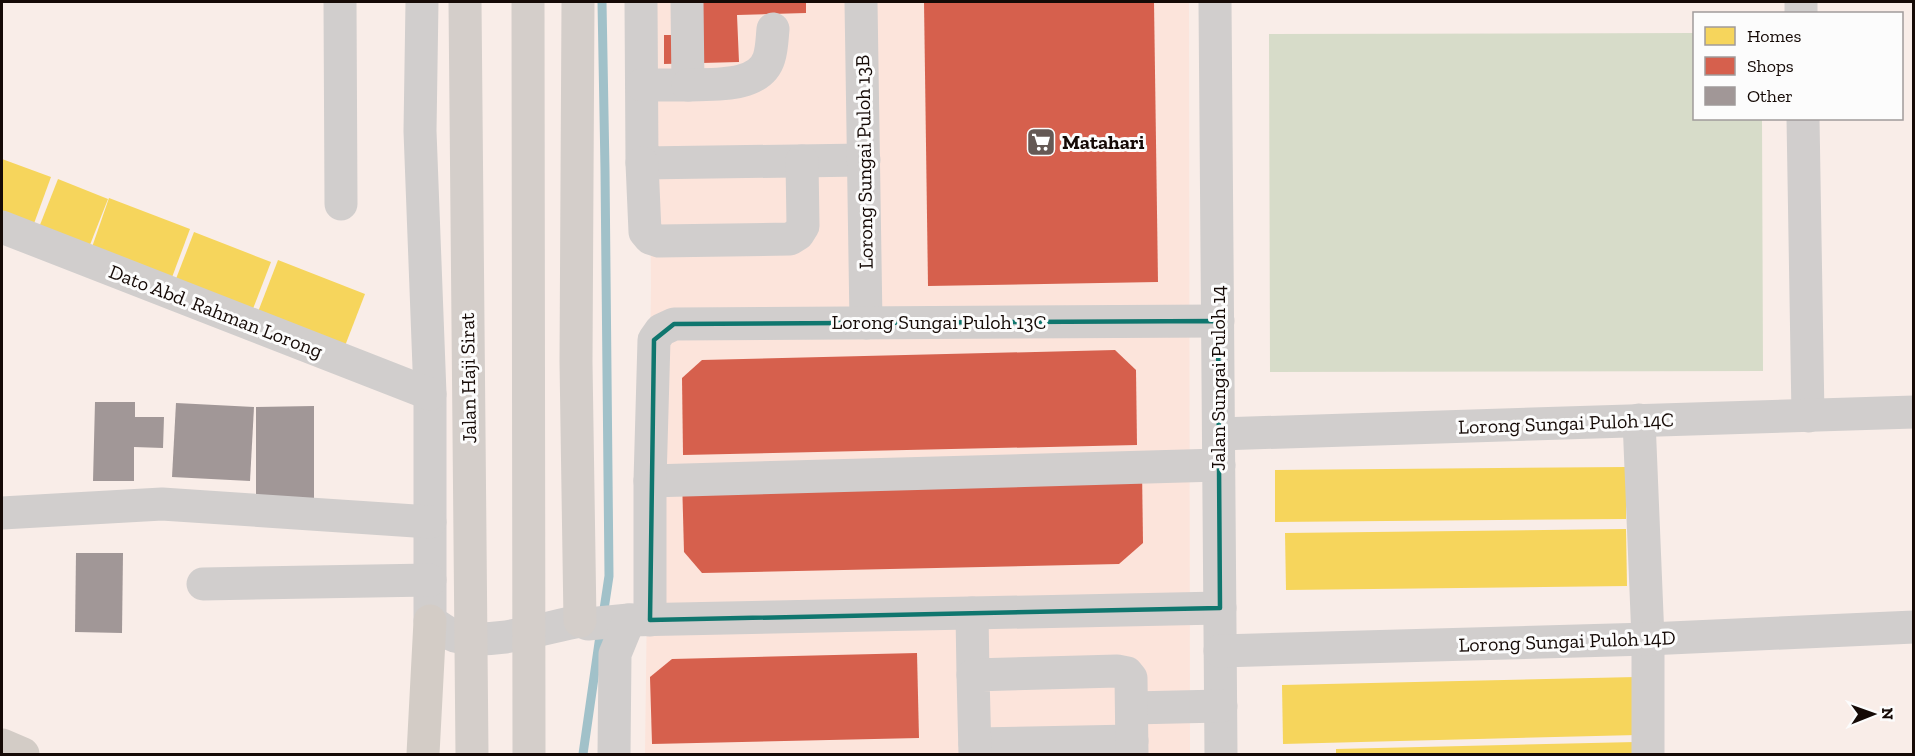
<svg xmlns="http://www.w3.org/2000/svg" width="1915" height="756" font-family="'Zilla Slab',serif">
<rect width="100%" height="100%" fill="#f9ede8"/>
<polygon fill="#fce4db" points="648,2 1189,2 1190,754 645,754 651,286"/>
<polygon fill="#d7dcc9" points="1694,33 1694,118 1762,119 1763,371 1270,372 1269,34"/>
<g fill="#f6d55c">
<polygon points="2,159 51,177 32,229 2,218"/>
<polygon points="58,179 108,199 86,255 36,235"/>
<polygon points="109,198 190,229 171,280 91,250"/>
<polygon points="194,232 271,262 251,314 174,284"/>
<polygon points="278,260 365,294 343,351 256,317"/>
<polygon points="1626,467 1626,519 1275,522 1275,470"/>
<polygon points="1626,529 1627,586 1286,590 1285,533"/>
<polygon points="1636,677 1637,735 1283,744 1282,685"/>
<polygon points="1636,742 1636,754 1336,754 1336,749"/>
</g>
<g fill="#d6604d">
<polygon points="693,2 806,2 806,13 737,15 739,62 664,64 664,35 694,35"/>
<polygon points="924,2 1154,2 1158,282 928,286"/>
<polygon points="1115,350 1136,370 1137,445 683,455 682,378 702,360"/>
<polygon points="1142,468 1143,543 1119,564 702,573 684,552 682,478"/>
<polygon points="917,653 919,738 652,744 650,677 672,659"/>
</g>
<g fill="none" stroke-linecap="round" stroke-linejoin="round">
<g stroke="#a1c1c9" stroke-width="9">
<polyline points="602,2 605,170 609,576 603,616"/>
<polyline points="583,754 601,629"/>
</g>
</g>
<g fill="#a19797">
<polygon points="95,402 135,402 135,417 164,417 163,448 134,447 134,481 93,481"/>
<polygon points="176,403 254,407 250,481 172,477"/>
<polygon points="314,406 314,500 256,500 256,407"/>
<polygon points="76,553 123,553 122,633 75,632"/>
</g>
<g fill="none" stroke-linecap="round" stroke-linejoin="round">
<g stroke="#d1cecd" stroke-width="33">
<polyline points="340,2 341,204"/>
<path d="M 422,2 L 420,131 L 430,394 L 430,621 C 438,626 446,633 455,636 C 492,646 543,628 580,621 L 588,624 L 629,620 L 1220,608"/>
<polyline points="641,2 642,163 864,160"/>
<polyline points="861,2 866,323"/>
<polyline points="1215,2 1221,754"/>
<polyline points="1801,2 1801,14"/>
<polyline points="642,85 688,85 687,2"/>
<path d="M 688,85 C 713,84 760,88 769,58 C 772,49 772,39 773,29"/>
<polyline points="1803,118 1808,416"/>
<polyline points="642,163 645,232 650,238 659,241 790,239 798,234 803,226 802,161"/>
<polyline points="2,227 430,394"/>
<polyline points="1639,420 1648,639 1648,754"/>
<polyline points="1219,434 1914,412"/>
<polyline points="650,481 1219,465"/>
<polyline points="2,513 162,504 430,522"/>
<polyline points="203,584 430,580"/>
<polyline points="972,613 973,675"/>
<polyline points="650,620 650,481 654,340 661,330 674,324 1218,321"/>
<polyline points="1220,651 1648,639 1914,627"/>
<polyline points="1132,708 1221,706"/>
<polyline points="975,744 1132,741"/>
<polyline points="614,754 615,654 629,620"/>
<polyline points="975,754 973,675 1117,671 1127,673 1131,678 1132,754"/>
</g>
<g stroke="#d4ceca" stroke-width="33">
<polyline points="465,2 472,754"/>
<polyline points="528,2 529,754"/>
<polyline points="578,2 576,362 580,621"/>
</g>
<g stroke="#d3ccc6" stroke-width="33">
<polyline points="2,745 23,754"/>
<polyline points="423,754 430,621"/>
</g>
</g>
<path fill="none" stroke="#0f766e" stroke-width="4.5" stroke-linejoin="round" d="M 1218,321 L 1220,608 L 650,620 L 654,340 L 674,324 Z"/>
<defs>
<g id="supermarket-square" transform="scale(1.5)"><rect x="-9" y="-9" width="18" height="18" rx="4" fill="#655955" stroke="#fcfcfc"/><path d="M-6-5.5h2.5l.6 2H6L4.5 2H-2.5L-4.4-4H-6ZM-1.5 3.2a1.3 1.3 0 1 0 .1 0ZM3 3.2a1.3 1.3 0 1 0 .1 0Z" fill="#fff"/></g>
</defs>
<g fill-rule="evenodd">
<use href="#supermarket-square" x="1041" y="142"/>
</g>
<g text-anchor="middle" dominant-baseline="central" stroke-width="6" stroke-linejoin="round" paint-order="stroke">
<g font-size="20" font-weight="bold" fill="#150a06" stroke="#fcfcfc" text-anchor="start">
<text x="1062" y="142">Matahari</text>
</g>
<g font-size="20" fill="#150a06" stroke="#fcfcfc">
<text transform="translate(864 162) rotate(-91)">Lorong Sungai Puloh 13B</text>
<text transform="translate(216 311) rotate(21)">Dato Abd. Rahman Lorong</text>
<text x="939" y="322">Lorong Sungai Puloh 13C</text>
<text transform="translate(468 378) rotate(-91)">Jalan Haji Sirat</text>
<text transform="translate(1218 378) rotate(-90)">Jalan Sungai Puloh 14</text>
<text transform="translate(1566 423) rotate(-2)">Lorong Sungai Puloh 14C</text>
<text transform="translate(1567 641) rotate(-2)">Lorong Sungai Puloh 14D</text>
</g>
</g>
<rect width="1915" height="756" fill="none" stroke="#150a06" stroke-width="6"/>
<rect x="1693" y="12" width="210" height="108" fill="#fcfcfc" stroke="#a09b9a" stroke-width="1.5"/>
<rect x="1705" y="27" width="30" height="18" fill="#f6d55c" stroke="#a09b9a" stroke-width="1.5"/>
<text x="1747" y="42" font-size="18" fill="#150a06">Homes</text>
<rect x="1705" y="57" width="30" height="18" fill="#d6604d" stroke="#a09b9a" stroke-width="1.5"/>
<text x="1747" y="72" font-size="18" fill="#150a06">Shops</text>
<rect x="1705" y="87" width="30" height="18" fill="#a19797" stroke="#a09b9a" stroke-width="1.5"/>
<text x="1747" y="102" font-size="18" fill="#150a06">Other</text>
<g transform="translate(1873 714) rotate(89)" stroke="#fcfcfc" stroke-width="4.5" paint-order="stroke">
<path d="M0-4.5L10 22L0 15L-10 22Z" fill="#150a06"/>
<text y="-9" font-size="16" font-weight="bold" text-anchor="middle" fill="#150a06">N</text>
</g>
</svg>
